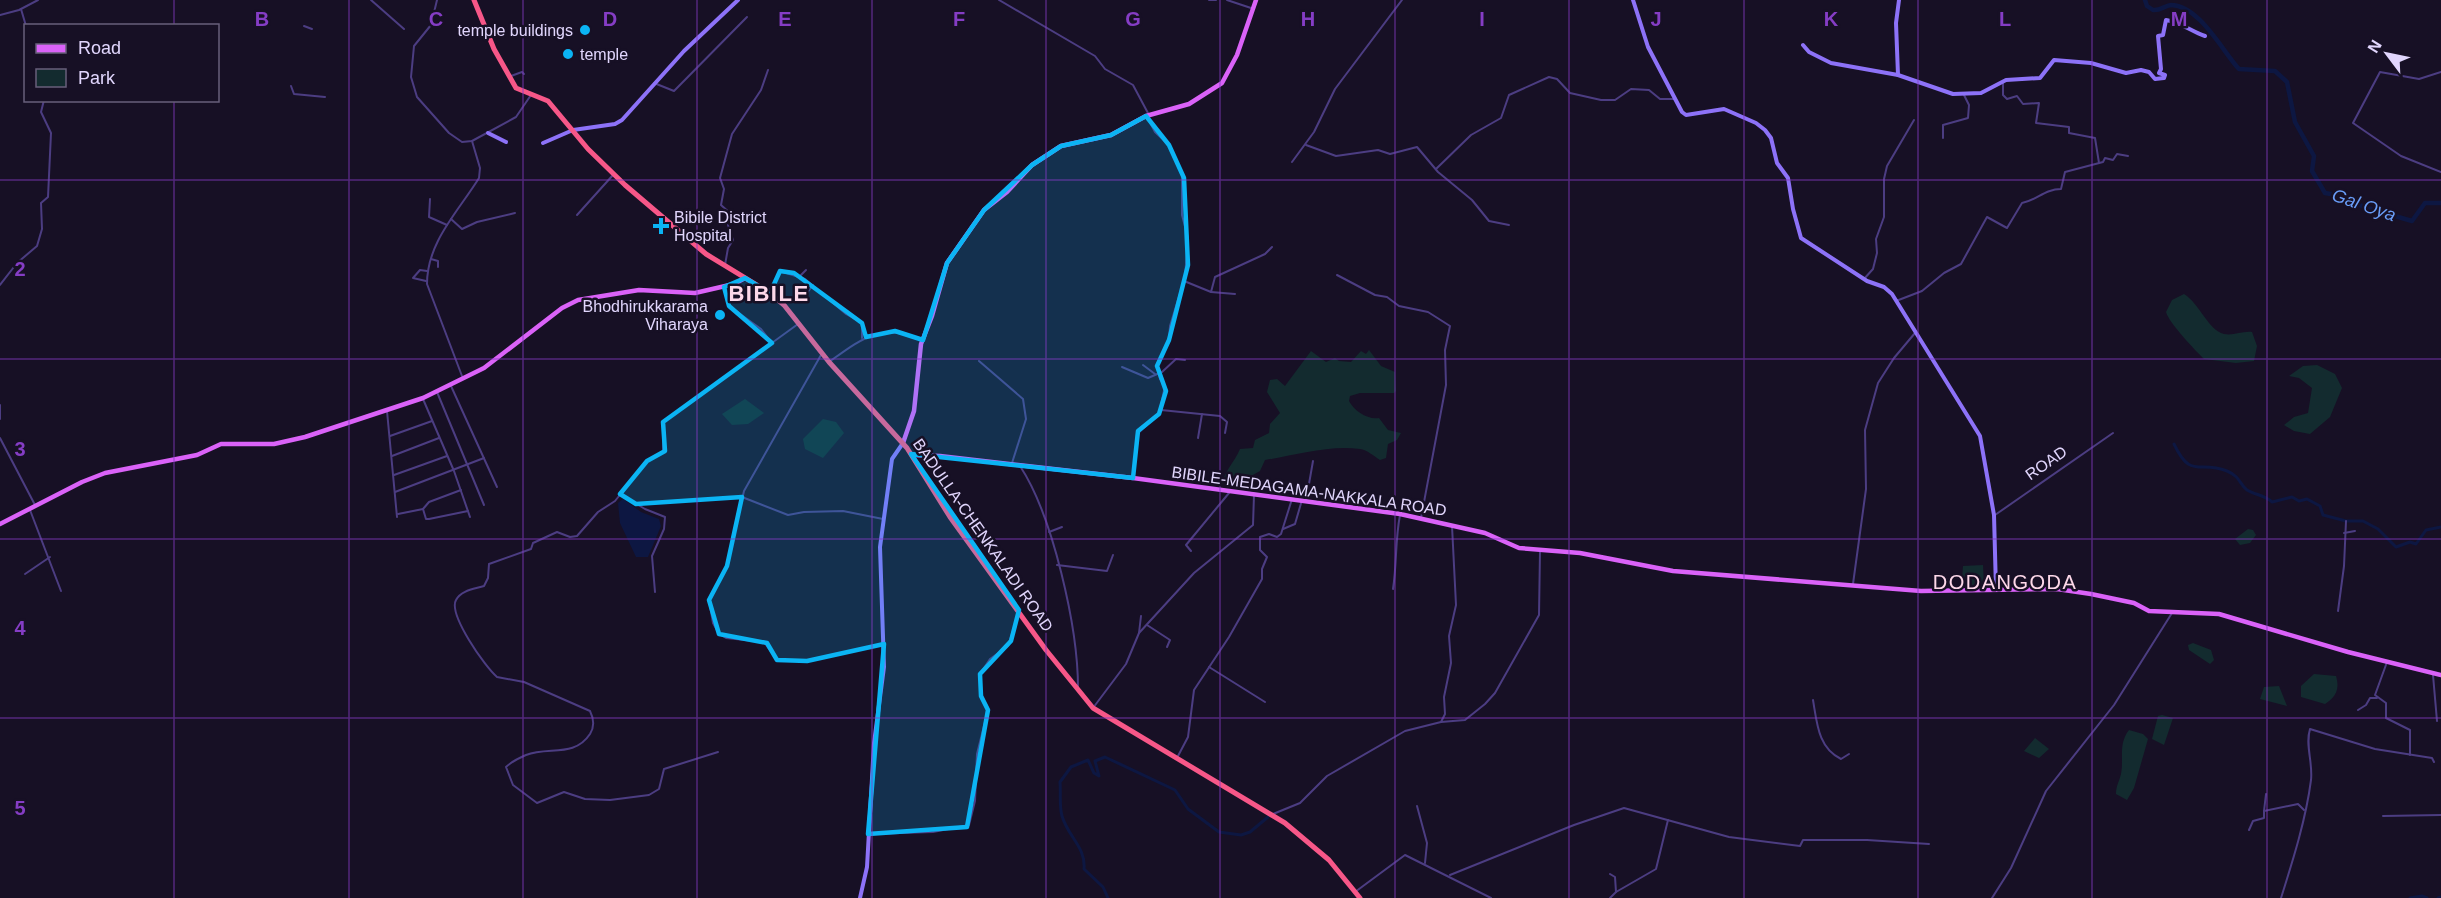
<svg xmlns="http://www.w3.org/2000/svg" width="2441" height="898" font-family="Helvetica,sans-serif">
<rect width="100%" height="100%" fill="#171025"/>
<g fill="#132b2f">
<path d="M 2184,294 C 2200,304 2208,330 2224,334 C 2233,336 2242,331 2252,332 L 2257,346 L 2254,361 L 2236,363 L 2204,359 C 2195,350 2169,323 2166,312 L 2172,300 Z"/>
<path d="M 1369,350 L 1381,366 L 1395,372 L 1396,391 L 1394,393 L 1360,393 L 1350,396 L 1349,401 C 1354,411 1368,420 1379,418 L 1388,430 L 1401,433 L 1397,440 L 1388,444 L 1386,458 L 1380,460 C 1374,456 1367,450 1360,449 C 1328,445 1297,455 1265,460 L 1260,471 L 1251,476 L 1235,476 L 1222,484 C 1225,470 1234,463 1240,449 L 1253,448 L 1255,440 L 1269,433 L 1270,424 L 1280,413 L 1267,392 L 1270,380 L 1277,379 L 1285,386 L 1311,351 L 1326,362 L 1335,358 L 1339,361 L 1351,362 L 1361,351 L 1366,354 Z"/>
<polygon points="2317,365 2335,374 2342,388 2330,417 2310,434 2294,431 2284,425 2294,417 2308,413 2312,388 2299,378 2289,376 2303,366"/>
<polygon points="745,399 764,413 748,424 732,425 722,414"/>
<polygon points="823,419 836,422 844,433 823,458 805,449 803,439"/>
<polygon points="2248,529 2253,530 2256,535 2250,543 2240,545 2235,539"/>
<polygon points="1983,565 1984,586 1971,588 1962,579 1963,566"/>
<polygon points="2193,643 2211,650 2214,660 2210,664 2189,650 2188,645"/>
<path d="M 2314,674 L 2336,676 C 2340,689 2336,697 2325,704 L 2301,697 L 2301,686 Z"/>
<polygon points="2279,686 2287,706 2260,699 2264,687"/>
<polygon points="2162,715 2173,718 2164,745 2152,739 2158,716"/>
<path d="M 2129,730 L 2143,734 L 2148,739 L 2134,788 L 2127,800 L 2116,794 C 2116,786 2119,782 2121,774 C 2124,759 2118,744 2129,730 Z"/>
<polygon points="2035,738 2049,749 2039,758 2024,751"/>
</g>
<polygon fill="#0d1742" points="623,499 641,512 659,519 661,526 648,557 636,557 620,523 618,503"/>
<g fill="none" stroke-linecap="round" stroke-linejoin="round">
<g stroke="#0d1742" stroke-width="3">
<path d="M 2174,444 C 2191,480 2199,460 2227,471 C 2241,477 2239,484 2247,490 C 2255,495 2265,495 2272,502 L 2292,497 L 2299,501 L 2307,499 L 2320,506 L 2323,515 L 2346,521 L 2363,521 L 2378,529 L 2396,547 L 2410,542 L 2416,544 L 2426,530 L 2441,527"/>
<path d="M 1108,898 L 1103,887 L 1084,869 C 1086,847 1068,837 1062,816 C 1059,805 1061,793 1060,782 L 1071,767 L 1088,760 L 1094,773 L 1099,776 L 1095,761 L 1105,757 L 1175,790 L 1188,809 L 1219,832 L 1241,835 L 1250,832 L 1268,817"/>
<polyline points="2410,898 2422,896 2427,898"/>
<polyline points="2438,898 2441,897"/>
</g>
<path stroke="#0d1742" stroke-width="4.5" d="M 2145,0 L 2147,6 L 2153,10 C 2160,11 2164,6 2171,5 C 2199,5 2223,52 2239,69 L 2275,71 L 2287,82 L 2295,122 L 2314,156 L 2312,171 L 2325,193 L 2342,196 L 2364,207 L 2412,221 L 2425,203 L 2441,203"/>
<g stroke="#4c3d82" stroke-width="2">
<polyline points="371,0 404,29"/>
<polyline points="437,0 431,25 414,46 411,77 417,97 449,133 462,142 472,141 516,117 531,95"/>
<polyline points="999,0 1095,56 1105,69 1133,85 1149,115"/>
<polyline points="1209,0 1216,0"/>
<polyline points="1227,0 1251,8"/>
<polyline points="21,9 26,26"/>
<polyline points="0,15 19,10 38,0"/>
<polyline points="304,26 312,29"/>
<polyline points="2441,72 2419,79 2380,72 2353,123 2401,156 2441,172"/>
<polyline points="511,76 522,72 524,74"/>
<polyline points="2003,82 2003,95 2007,99 2017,96 2023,104 2039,103 2036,123 2069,127 2069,133 2095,138 2099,163"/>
<polyline points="654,83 674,91 747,17"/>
<polyline points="291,86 294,94 325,97"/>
<polyline points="1943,138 1943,125 1968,118 1969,105 1964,95"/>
<polyline points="1306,145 1336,156 1378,150 1390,154 1417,147 1438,172 1472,200 1489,221 1509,225"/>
<polyline points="1292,162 1314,132 1335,89 1402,0"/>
<polyline points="1436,169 1471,135 1501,118 1509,95 1549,77 1557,79 1570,93 1601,100 1615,100 1631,89 1649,90 1660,99 1674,99"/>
<polyline points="430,199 429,217 447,225"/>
<polyline points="577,215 613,175"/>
<polyline points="451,219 462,229 477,222 515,213"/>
<polyline points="431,259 438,261 438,267"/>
<polyline points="725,265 728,248 733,240 728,225 731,214 721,205 724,189 720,178 732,134 761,90 768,70"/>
<polyline points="1337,275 1375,295 1387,297 1399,306 1428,312 1450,326 1445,350 1446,385 1421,518"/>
<polyline points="800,276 806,270"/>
<polyline points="1864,279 1873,269 1877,253 1876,239 1884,217 1884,179 1887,166 1914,120"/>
<polyline points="426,281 413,278 420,270 427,271"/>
<polyline points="1184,281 1211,292 1215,277 1265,254 1272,247"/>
<polyline points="0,285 17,263 37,246 42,229 41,203 48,197 51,133 41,112 44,100"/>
<polyline points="724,287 729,306 761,329 772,343"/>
<polyline points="770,292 780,271 805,279 846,314 862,323 862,338"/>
<polyline points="1211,292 1235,294"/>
<polyline points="801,301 813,285"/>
<path d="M 1896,301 L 1922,291 L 1944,273 L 1961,264 L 1987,217 L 2007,228 L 2022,203 C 2037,200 2045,189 2061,189 L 2065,172 L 2103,162 L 2105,158 L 2113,160 L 2117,154 L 2128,156"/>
<polyline points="821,355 744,491 727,566 709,600 713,623 719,634 726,638 764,642 777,660 807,661 884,644"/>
<polyline points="979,361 1023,399 1026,419 1012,463"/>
<path d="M 829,362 C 861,339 881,322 922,340"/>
<polyline points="1143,365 1155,374"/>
<polyline points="1122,367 1148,378 1162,372 1176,359 1185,360"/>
<path d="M 462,376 L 427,284 C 427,242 458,212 479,178 L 480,168 L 472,141"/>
<polyline points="451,386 497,487"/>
<polyline points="437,392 484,505"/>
<polyline points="423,399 454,471 470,517"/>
<polyline points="0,405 0,419"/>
<polyline points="1161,410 1220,416 1227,422 1225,433"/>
<polyline points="387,411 397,517"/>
<polyline points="390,436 432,421"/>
<polyline points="0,438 35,505"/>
<polyline points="1198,438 1202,414"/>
<polyline points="392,456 439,438"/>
<path d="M 1020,466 C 1053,516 1078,628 1078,688"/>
<polyline points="394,475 447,456"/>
<polyline points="1133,478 1137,434 1159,414 1165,386 1160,379 1157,366 1169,340 1170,326 1185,277 1188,238 1182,215 1182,174 1169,145 1155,132 1147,117"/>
<polyline points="395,492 484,458"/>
<polyline points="620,494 645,509 665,517 664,529 652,556 655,592"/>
<polyline points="1306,501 1313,461"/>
<polyline points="636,504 742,497 788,515 804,512 843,511 883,519"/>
<polyline points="423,509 426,519 429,519 468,511"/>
<polyline points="30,510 61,591"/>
<polyline points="398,514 423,509 429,502 461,490"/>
<polyline points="1995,515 2113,433"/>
<polyline points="1283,529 1295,524 1302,500"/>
<polyline points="1049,532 1062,527"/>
<polyline points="2344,533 2355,531"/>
<polyline points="1191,551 1186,545 1229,493"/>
<polyline points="1057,565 1107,571 1113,555"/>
<polyline points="25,574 50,557"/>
<polyline points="1853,584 1866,489 1865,430 1878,383 1894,358 1915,333"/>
<path d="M 1393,589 C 1397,563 1395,541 1400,515"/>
<polyline points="2338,611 2344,566 2346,521"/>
<polyline points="1147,625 1170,640 1167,647"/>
<polyline points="1139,633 1141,616"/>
<polyline points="2387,662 2375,695 2386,703 2386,718 2410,730 2410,755"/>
<polyline points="1209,667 1265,702"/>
<polyline points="2433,675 2437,721"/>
<path d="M 1813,700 C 1817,723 1818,748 1841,759 L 1849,754"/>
<polyline points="1093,708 1126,664 1139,633 1194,573 1253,525 1254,495"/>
<polyline points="2358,710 2366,705 2370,698 2377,698"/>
<polyline points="1441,722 1445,714 1444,697 1451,663 1449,636 1456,605 1452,526"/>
<path d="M 718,752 L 664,769 L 659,789 L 649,795 L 610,800 L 585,799 L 564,792 L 537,803 L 513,785 L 506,767 C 511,762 519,758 526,755 C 549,746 574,758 590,734 C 595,726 594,719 590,711 L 524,682 L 497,677 C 485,667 448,614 456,600 C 461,590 475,589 484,586 L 488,578 L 489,564 L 531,549 L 533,543 L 557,532 L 570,537 L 577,536 L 598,512 L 615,501 L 647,461 L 663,452 L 663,422 L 798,324"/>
<polyline points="1178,756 1188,737 1194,690 1229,637 1262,579 1262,569 1267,557 1260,550 1260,537 1269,534 1277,537 1281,534 1292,499"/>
<polyline points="1417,806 1427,843 1425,863"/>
<polyline points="2264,811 2266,794"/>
<polyline points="1273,814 1300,803 1327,776 1405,731 1441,722 1465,720 1485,704 1495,693 1539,615 1540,551"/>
<polyline points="2383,816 2441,815"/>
<polyline points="2249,830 2253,821 2264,818 2264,811 2298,804 2304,810"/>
<polyline points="868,834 933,832 969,825 975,801 977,754 988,710 981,696 980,674 990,659 1008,646 1018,615"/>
<polyline points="1450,875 1574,825 1624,808 1729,837 1800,846 1803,840 1867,840 1929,844"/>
<polyline points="1355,892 1405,855 1491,898"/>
<polyline points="1616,892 1656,869 1668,820"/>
<polyline points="1610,898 1616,892 1615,877 1610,874"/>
<polyline points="1992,898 2011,868 2046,791 2114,705 2172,613"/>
<path d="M 2281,898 C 2293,860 2306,819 2311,780 C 2313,762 2305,745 2310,729 L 2375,749 L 2432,758 L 2434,762"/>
</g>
<g stroke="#8d72f8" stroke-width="4">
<polyline points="1633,0 1648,47 1682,112 1686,115 1724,109 1756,123 1765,130 1771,138 1777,163 1788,178 1793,209 1801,238 1867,281 1884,287 1892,294 1980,436 1994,515 1996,590"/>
<path d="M 1803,45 L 1809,52 L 1831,63 L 1898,75 L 1953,94 L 1981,93 L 2006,80 L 2040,78 L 2054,60 L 2091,63 L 2126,73 L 2141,70 L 2149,72 L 2155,79 L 2164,78 L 2165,75 L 2159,73 L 2161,69 L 2158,36 L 2163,35 L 2166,20 C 2180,22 2191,31 2205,36"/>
<polyline points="1898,75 1896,23 1899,0"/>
<polyline points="488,133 506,142"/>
<polyline points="543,143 573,130 615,124 622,120 684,51 738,0"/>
<polyline points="860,898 867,867 874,743 884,667 880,547 892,459 903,443"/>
</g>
<g stroke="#da62f8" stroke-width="4.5">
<polyline points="903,443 914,411 921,344 932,316 947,263 984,210 1007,192 1032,165 1061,146 1111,135 1146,116 1189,104 1222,83 1237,55 1256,0"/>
<polyline points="913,455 940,456 1133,478 1400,514 1485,533 1519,548 1580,553 1673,571 1921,591 2057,589 2091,594 2134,603 2149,611 2219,614 2348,652 2441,675"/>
<polyline points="0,524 82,482 105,473 197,455 221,444 274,444 305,437 423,398 484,368 562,308 578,300 639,290 695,293 734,284 745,278"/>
</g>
<polyline stroke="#f75788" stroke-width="5" points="474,0 494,49 516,88 548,101 588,149 625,185 706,254 770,293 784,305 829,362 907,448 950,517 1046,650 1093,708 1285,823 1329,860 1360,898"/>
</g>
<path fill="#0bb4f4" fill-opacity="0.2" stroke="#0bb4f4" stroke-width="4.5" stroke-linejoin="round" d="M 1146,116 L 1169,145 L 1184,178 L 1188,265 L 1169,340 L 1157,366 L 1166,391 L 1159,414 L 1138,431 L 1133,478 L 911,454 L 1019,610 L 1011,641 L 980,674 L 981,696 L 988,710 L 967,827 L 868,834 L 884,644 L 807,661 L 777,660 L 767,643 L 719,634 L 709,600 L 727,566 L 742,497 L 636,504 L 620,494 L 647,461 L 665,451 L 663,422 L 772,343 L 729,306 L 724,287 L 745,278 L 770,293 L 780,271 L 794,273 L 862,323 L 866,337 L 895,331 L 923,340 L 947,263 L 984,210 L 1032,165 L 1061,146 L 1111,135 Z"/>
<path fill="none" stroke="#853dc5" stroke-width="1.5" stroke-opacity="0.55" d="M 174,0 L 174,26M 349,0 L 349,898M 523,0 L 523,898M 697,0 L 697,898M 872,0 L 872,898M 1046,0 L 1046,898M 1220,0 L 1220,898M 1395,0 L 1395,898M 1569,0 L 1569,898M 1744,0 L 1744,898M 1918,0 L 1918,898M 2092,0 L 2092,898M 2267,0 L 2267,898M 174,100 L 174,898M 0,180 L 2441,180M 0,359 L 2441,359M 0,539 L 2441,539M 0,718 L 2441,718"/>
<g fill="#0bb4f4" stroke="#171025" stroke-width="2">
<circle cx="585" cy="30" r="6"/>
<circle cx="568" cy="54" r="6"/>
<path d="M658 217h6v6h6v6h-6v6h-6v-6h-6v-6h6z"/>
<circle cx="720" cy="315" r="6"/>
</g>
<g text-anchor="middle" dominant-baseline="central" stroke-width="5" stroke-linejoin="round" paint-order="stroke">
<g font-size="16" fill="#e1d6fd" stroke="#171025" text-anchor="end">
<text x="573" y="30">temple buildings</text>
<text x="580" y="54" text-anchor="start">temple</text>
<text x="674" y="217" text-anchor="start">Bibile District<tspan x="674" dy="18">Hospital</tspan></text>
<text x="708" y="306">Bhodhirukkarama<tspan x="708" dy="18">Viharaya</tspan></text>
</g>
<g font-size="16" fill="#e1d6fd" stroke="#171025">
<text transform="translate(2046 463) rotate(-35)">ROAD</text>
<text transform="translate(1309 491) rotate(8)">BIBILE-MEDAGAMA-NAKKALA ROAD</text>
<text transform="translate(983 535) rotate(55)">BADULLA-CHENKALADI ROAD</text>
</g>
<g font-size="18" font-style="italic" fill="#699df8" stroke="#171025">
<text transform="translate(2364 205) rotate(19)">Gal Oya</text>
</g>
<g font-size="20" letter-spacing="1.5" fill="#fdd8e9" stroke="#171025">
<text x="2005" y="582">DODANGODA</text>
</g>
<g font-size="22" font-weight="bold" letter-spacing="1.5" fill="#fdd8e9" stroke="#171025">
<text x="769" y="293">BIBILE</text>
</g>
</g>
<g font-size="20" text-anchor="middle" font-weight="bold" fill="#853dc5" stroke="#171025" stroke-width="5" stroke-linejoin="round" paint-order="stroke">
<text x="262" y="26">B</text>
<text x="436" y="26">C</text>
<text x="610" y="26">D</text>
<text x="785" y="26">E</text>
<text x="959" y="26">F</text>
<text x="1133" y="26">G</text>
<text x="1308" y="26">H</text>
<text x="1482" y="26">I</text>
<text x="1656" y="26">J</text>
<text x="1831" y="26">K</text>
<text x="2005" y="26">L</text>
<text x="2179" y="26">M</text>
<text x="20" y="276">2</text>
<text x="20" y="456">3</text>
<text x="20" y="635">4</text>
<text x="20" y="815">5</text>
</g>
<rect x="24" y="24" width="195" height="78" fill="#171025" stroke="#685f7b" stroke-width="1.5"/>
<rect x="36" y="44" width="30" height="9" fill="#da62f8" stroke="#685f7b" stroke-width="1.5"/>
<text x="78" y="54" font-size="18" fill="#e1d6fd">Road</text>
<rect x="36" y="69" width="30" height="18" fill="#132b2f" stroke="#685f7b" stroke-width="1.5"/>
<text x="78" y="84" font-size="18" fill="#e1d6fd">Park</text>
<g transform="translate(2387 54) rotate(302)" stroke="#171025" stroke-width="4.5" paint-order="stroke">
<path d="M0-4.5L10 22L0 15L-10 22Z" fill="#e1d6fd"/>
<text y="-9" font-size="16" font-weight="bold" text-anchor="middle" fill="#e1d6fd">N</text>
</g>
</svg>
